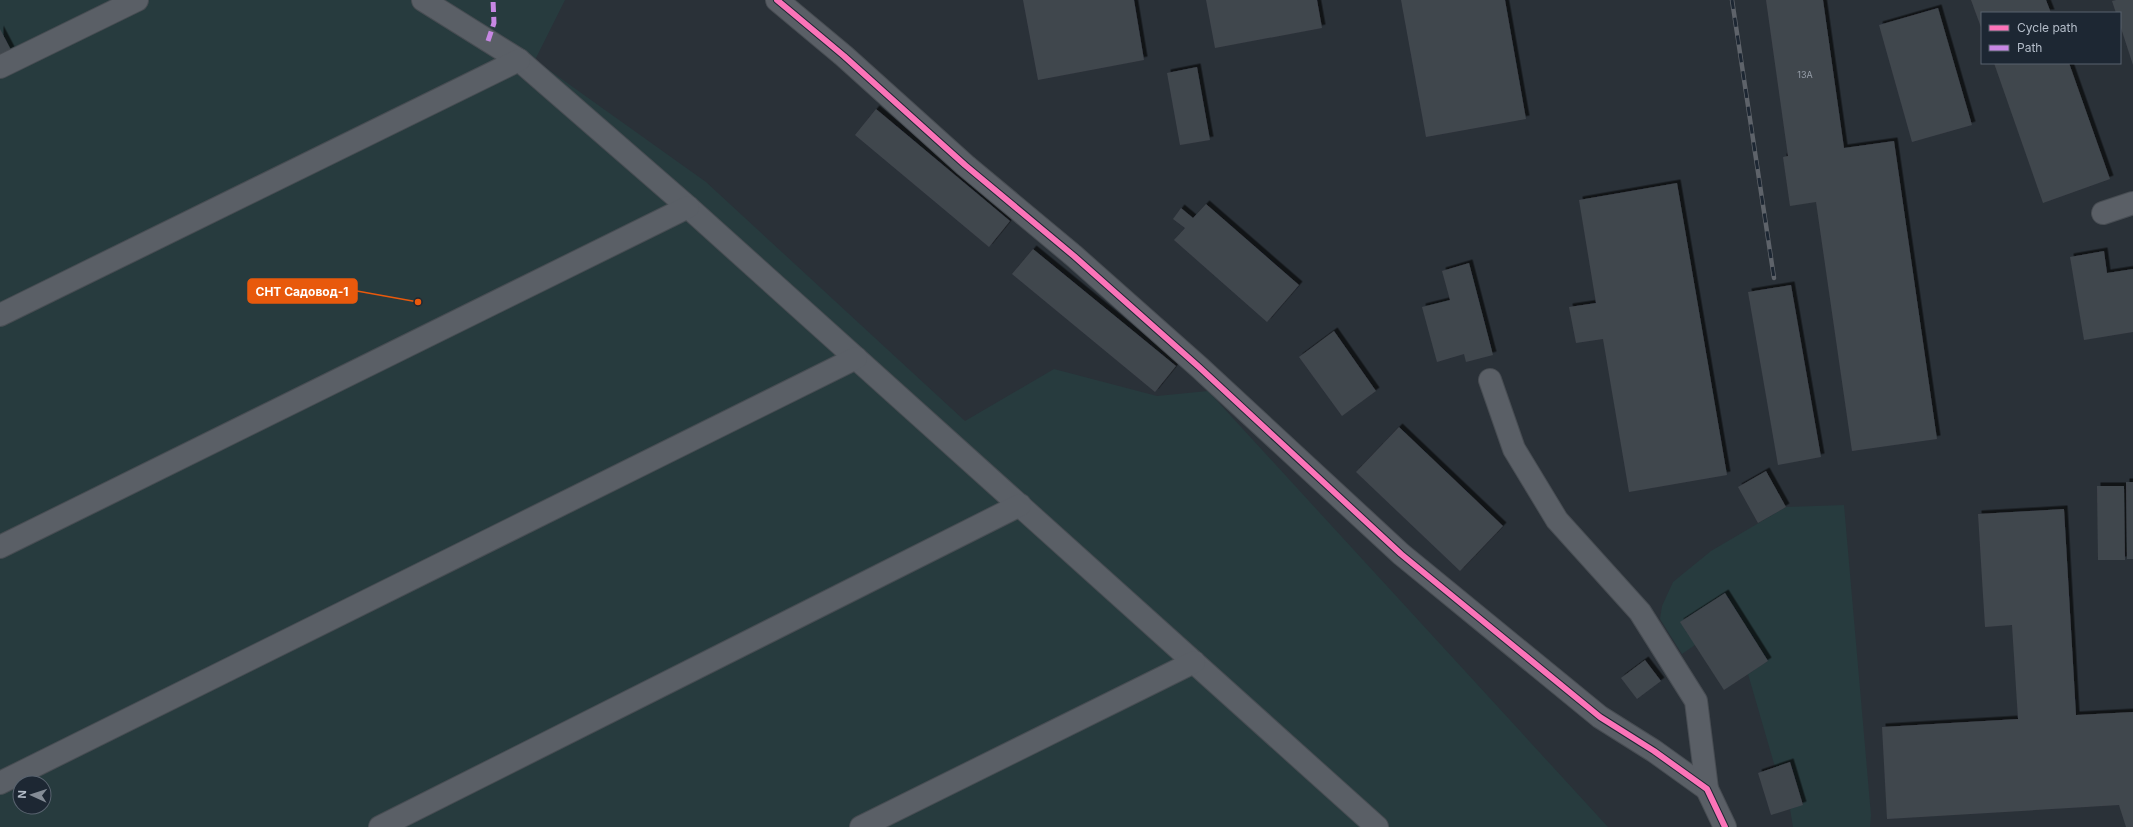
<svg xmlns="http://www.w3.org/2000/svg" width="2133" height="827" font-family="Inter,sans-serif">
<defs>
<filter id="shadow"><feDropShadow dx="3.5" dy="-3.5" stdDeviation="0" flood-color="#0009"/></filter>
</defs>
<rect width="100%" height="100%" fill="#2a3138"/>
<g fill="#273b3e" fill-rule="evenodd">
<path d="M 0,0 L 565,0 L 535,60 L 706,182 L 965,421 L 1054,369 L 1157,396 L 1208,391 L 1608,827 L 0,827 ZM 20,783 L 44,783 L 44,807 L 20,807 Z"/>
<polygon points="1844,505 1871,815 1870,827 1793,827 1790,809 1803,804 1790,763 1775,767 1748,674 1768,661 1695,645 1682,654 1660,619 1662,606 1673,582 1711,551 1786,507"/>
</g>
<g fill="#41464d" filter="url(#shadow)">
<polygon points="1023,0 1134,0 1144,60 1038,80"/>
<polygon points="1206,0 1317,0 1322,28 1215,48"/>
<polygon points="1401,0 1505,0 1526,119 1426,137"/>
<polygon points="1766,0 1823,0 1844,148 1894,141 1937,439 1852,451 1816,202 1790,206 1783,157 1788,156"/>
<polygon points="1971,0 2046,0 2051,13 1982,13 1982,30"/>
<polygon points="2116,0 2133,0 2133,65 2120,25 2120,13 2116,13 2112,1"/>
<polygon points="1938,8 1972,125 1912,142 1879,25"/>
<polygon points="0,29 11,50 0,56"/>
<polygon points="1994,63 2069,63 2110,179 2043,203"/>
<polygon points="1197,67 1210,140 1180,145 1167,73"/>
<polygon points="876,109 1010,221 989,247 855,135"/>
<polygon points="1677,183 1727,475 1629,492 1603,339 1576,343 1569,307 1596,303 1579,200"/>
<polygon points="1206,204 1299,285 1267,322 1174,240 1185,228 1173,219 1181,208 1193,218"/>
<polygon points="1033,249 1176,366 1155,392 1012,274"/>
<polygon points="2104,251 2107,273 2133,269 2133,332 2084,340 2070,257"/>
<polygon points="1469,263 1493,355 1466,362 1464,354 1437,362 1422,307 1450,300 1442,271"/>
<polygon points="1791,285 1821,457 1778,465 1748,292"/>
<polygon points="1334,331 1376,391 1342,416 1299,357"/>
<polygon points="1399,427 1503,526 1460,571 1356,472"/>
<polygon points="1766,471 1786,507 1758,523 1738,487"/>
<polygon points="2126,482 2133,482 2133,559 2127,559"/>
<polygon points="2097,486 2124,486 2125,560 2098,560"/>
<polygon points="2064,509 2076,715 2133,712 2133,827 2126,827 2119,805 1887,819 1882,727 2018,719 2012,625 1985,627 1978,514"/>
<polygon points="1725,593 1768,661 1724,690 1680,622"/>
<polygon points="1645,660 1661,681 1637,699 1621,678"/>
<polygon points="1790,762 1803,805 1771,815 1758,773"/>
</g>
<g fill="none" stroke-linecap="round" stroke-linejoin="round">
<g stroke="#484d53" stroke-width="24">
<g id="minor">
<polyline points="423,0 519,60 688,207 1377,827"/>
<polyline points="777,0 844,56 965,165 1074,256 1199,367 1401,554 1600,717 1654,751 1707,789"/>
<polyline points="0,67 137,0"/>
<polyline points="2103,213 2133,203"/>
<polyline points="0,315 519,60"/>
<polyline points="1490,380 1514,449 1557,520 1640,612 1696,701 1707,789 1725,827"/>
<polyline points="0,547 688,207"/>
<polyline points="0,783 856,358"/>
<polyline points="380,827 1020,505"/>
<polyline points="861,827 1194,662"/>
</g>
</g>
<use href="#minor" stroke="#5a5f66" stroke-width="22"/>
<g stroke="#5e636a" stroke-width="4.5">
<polyline id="rail" points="1732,0 1774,278"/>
</g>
<use href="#rail" stroke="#1d2733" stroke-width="3" stroke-dasharray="9" stroke-linecap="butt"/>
<polyline stroke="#c787e3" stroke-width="5" stroke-dasharray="10 5" stroke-linecap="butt" points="488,41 494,23 493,0"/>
<g stroke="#1d2733" stroke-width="8">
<polyline id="cycleway" points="777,0 844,56 965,165 1074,256 1199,367 1401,554 1600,717 1654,751 1707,789 1725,827"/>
</g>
<use href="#cycleway" stroke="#fb73b8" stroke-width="6"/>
</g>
<g text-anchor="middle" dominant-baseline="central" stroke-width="3.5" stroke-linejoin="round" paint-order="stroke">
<g font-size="9" fill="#979faa">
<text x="1805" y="74">13А</text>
</g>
</g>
<path fill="none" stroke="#e8590c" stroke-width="1.5" d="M418 302L357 291"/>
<circle fill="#e8590c" stroke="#1d2733" stroke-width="1.5" cx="418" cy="302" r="4"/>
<rect fill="#e8590c" stroke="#e8590c" stroke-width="1.5" x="248" y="279" width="109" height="24" rx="4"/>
<g font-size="12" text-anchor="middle" font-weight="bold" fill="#fff">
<text x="302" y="296">СНТ Садовод-1</text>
</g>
<rect x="1981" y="12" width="140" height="52" fill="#1d2733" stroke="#59636f"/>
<rect x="1989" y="25" width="20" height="6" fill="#fb73b8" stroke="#59636f"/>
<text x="2017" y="32" font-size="12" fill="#b4bdc9">Cycle path</text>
<rect x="1989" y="45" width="20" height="6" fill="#c787e3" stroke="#59636f"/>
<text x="2017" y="52" font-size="12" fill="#b4bdc9">Path</text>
<g transform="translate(32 795) rotate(273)"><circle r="19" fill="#1d2733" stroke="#59636f"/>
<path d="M0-3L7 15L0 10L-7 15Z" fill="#848c96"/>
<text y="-6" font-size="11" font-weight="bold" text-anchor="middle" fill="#b4bdc9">N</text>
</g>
</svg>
